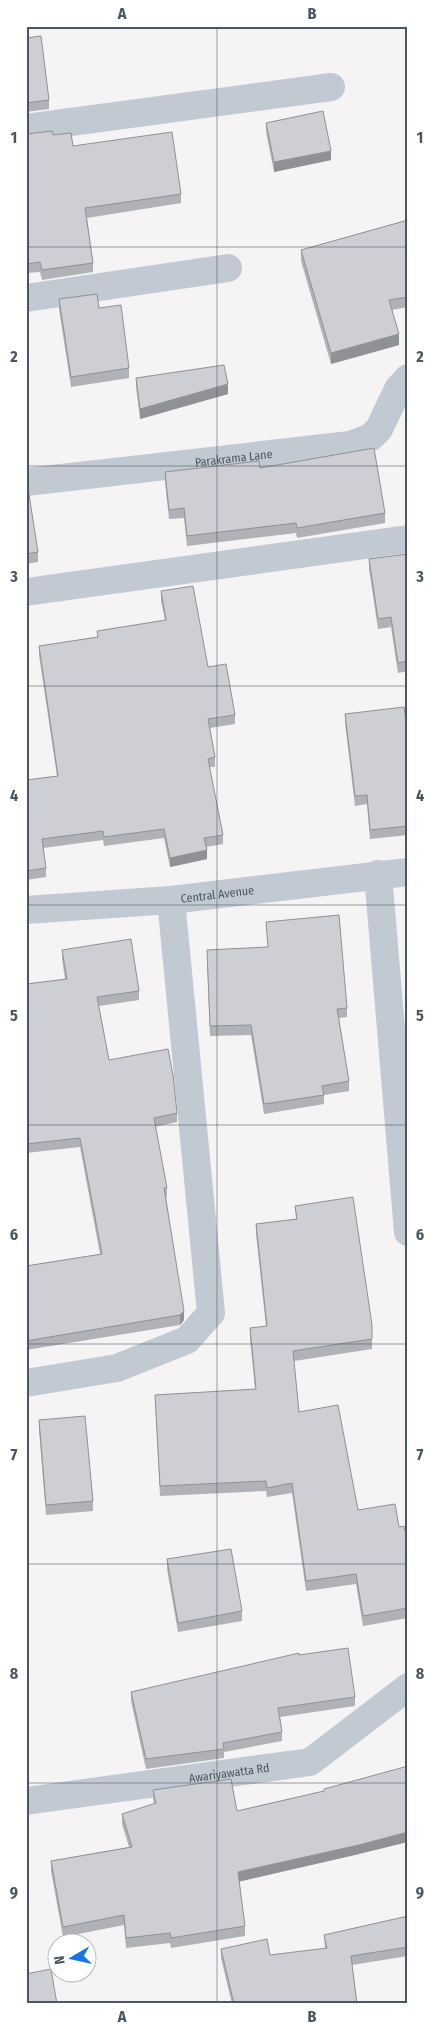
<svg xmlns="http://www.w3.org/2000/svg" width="434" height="2030" font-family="'Fira Sans Condensed',sans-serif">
<rect width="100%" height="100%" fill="#f5f3f3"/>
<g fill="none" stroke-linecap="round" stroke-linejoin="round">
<g stroke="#c1cad2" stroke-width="28">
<polyline points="26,128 331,87"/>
<polyline points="26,298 228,268"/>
<path id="s1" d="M 26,482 L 350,445 L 371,437 L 379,429 L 398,389 L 408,378"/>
<polyline points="26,592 408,539"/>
<polyline points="378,874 408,1232"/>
<path id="s2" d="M 26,910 L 171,900 L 408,872"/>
<polyline points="26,1383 117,1368 187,1340 211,1313 171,900"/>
<path id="s3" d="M 26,1801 L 310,1762 L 408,1687"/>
</g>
</g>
<g fill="#b0b2b7">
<polygon points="26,38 49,100 49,109 26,112"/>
<polygon points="266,123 331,160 274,172 266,132"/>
<polygon points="26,134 53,135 73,146 181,194 181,203 87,218 93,263 93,272 42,280 40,272 26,273"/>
<polygon points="408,220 408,307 392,310 399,345 331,364 301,261 301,250"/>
<polygon points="59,299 99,308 129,368 129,378 71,387 59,309"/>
<polygon points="136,378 228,394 140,419 136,387"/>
<polygon points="260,468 385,513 385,523 297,538 296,533 187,546 184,518 169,519 165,482 165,472"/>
<polygon points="26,488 38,552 38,562 26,564"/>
<polygon points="408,554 408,671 398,673 391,627 378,629 369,569 369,559"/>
<polygon points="161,591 208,667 235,715 235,724 210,728 215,757 215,767 209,767 223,835 223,844 206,847 207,859 170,867 164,838 104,846 103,840 43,848 46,868 46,877 26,880 26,780 57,776 39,655 39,646 97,637 97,631 165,620 161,601"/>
<polygon points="345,714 408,736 408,835 370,839 367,804 355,806 345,723"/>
<polygon points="266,922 347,1008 347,1017 339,1018 349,1081 349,1091 324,1095 324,1104 264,1114 251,1035 210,1036 207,959 268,947"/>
<polygon points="62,950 139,991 139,1000 99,1006 109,1060 177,1113 177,1122 155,1127 167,1188 167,1197 166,1197 184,1320 180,1325 26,1350 26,1266 100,1254 80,1147 26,1153 26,984 65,979 62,959"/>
<polygon points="295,1206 372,1325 372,1349 294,1361 299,1412 358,1510 399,1527 405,1531 408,1531 408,1618 363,1626 356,1584 306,1591 292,1493 267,1497 266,1491 160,1496 155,1395 255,1389 250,1338 250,1328 266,1326 256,1234 256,1224 296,1219"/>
<polygon points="39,1420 93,1501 93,1511 46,1515 39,1430"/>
<polygon points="167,1559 242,1611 242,1621 178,1632 167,1569"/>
<polygon points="26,1646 28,1651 28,1660 26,1661"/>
<polygon points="299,1655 355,1697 355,1706 280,1717 282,1732 282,1741 224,1752 224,1758 146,1769 131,1701 131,1692"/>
<polygon points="324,1789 359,1854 239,1881 245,1926 245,1936 171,1948 170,1943 126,1948 124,1925 63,1937 51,1871 51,1861 129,1847 122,1824 122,1814 154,1804 153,1799 153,1790 237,1811 324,1791"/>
<polygon points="408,1916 408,1956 352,1965 357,2004 232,2004 221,1958 221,1949 270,1955 325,1949 324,1935"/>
</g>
<g fill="#909195">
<polygon points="331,151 331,160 274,172 274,162"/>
<polygon points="399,334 399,345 331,364 331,353"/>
<polygon points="228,384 228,394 140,419 140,409"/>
<polygon points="207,850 207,859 170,867 170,858"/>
<polygon points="184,1311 184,1320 180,1325 180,1315"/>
<polygon points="408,1832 408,1842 359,1854 238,1882 238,1872"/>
</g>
<g fill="#cdcfd5" stroke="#909195">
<polygon points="41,36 49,100 26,103 26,38"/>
<polygon points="323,111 331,151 274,162 266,123"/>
<polygon points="52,131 53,135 71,133 73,146 172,132 181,194 85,208 93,263 42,270 40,262 26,264 26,134"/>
<polygon points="408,220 408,297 389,300 399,334 331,353 301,250"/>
<polygon points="97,294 99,308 121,305 129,368 71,377 59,299"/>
<polygon points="224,365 228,384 140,409 136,378"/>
<polygon points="374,448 385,513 297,528 296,523 187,536 184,508 169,510 165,472 259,461 260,468"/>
<polygon points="26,488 28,488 38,552 26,554"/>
<polygon points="408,554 408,661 398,663 391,617 378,619 369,559"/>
<polygon points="193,586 208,667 226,664 235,715 208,719 215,757 208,759 223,835 204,838 207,850 170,858 164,829 104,837 103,831 42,839 46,868 26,871 26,780 58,776 39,646 98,637 97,631 166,620 161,591"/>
<polygon points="404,707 408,736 408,826 370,830 367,795 355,796 345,714"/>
<polygon points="339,915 347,1008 337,1009 349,1081 322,1086 324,1095 264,1104 251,1025 210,1026 207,950 268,947 266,922"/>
<polygon points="131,939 139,991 97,997 109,1060 168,1049 173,1075 177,1113 154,1118 167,1188 164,1188 184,1311 180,1315 26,1341 26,1266 102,1254 80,1138 26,1144 26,984 67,979 62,950"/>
<polygon points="353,1197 372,1325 372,1339 293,1351 299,1412 338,1405 358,1510 395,1504 399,1527 404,1526 405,1531 408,1531 408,1608 363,1616 356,1574 306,1581 292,1483 267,1488 266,1481 160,1486 155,1395 256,1389 250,1328 267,1326 256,1224 297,1219 295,1206"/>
<polygon points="85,1416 93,1501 46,1505 39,1420"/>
<polygon points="231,1549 242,1611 178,1623 167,1559"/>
<polygon points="348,1648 355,1697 278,1708 282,1732 223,1743 224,1749 146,1759 131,1692 299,1653 299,1655"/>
<polygon points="408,1766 408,1832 359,1845 238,1872 245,1926 171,1938 170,1933 126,1938 124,1915 63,1927 51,1861 132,1847 122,1814 156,1803 153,1790 231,1779 237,1811 324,1791 324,1789"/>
<polygon points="408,1916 408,1947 351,1956 357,2004 234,2004 221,1949 267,1939 270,1955 327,1948 324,1935"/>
<polygon points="51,1969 57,2004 26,2004 26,1974"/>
</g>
<path fill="none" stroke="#4a5661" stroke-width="1" stroke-opacity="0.55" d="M 217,26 L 217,2004M 26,247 L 408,247M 26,466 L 408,466M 26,686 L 408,686M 26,905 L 408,905M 26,1125 L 408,1125M 26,1344 L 408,1344M 26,1564 L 408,1564M 26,1783 L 408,1783"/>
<g text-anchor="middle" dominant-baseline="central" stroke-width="4" stroke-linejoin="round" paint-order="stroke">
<g font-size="12" fill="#4a5661" stroke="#fff">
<text stroke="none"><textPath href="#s1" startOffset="209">Parakrama Lane</textPath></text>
<text stroke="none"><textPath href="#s2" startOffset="192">Central Avenue</textPath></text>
<text stroke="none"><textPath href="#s3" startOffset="205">Awariyawatta Rd</textPath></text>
</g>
</g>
<rect width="434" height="2030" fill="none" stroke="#ffffff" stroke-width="55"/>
<g transform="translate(72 1958) rotate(261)"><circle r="24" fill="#ffffff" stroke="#b7bbc0"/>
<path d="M0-4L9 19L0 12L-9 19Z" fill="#1a73e8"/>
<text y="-8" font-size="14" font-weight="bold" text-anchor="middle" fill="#4a5661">N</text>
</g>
<rect x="28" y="28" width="378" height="1974" fill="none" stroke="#4a5661" stroke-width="2"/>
<g font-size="16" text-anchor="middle" font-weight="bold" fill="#4a5661">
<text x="122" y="19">A</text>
<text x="312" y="19">B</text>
<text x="14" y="143">1</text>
<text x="420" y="143">1</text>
<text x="14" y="362">2</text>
<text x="420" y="362">2</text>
<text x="14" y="582">3</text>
<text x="420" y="582">3</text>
<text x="14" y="801">4</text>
<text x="420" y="801">4</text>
<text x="14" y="1021">5</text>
<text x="420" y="1021">5</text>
<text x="14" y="1240">6</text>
<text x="420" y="1240">6</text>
<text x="14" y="1460">7</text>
<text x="420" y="1460">7</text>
<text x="14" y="1679">8</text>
<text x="420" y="1679">8</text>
<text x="14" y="1898">9</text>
<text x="420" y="1898">9</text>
<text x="122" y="2022">A</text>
<text x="312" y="2022">B</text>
</g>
</svg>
